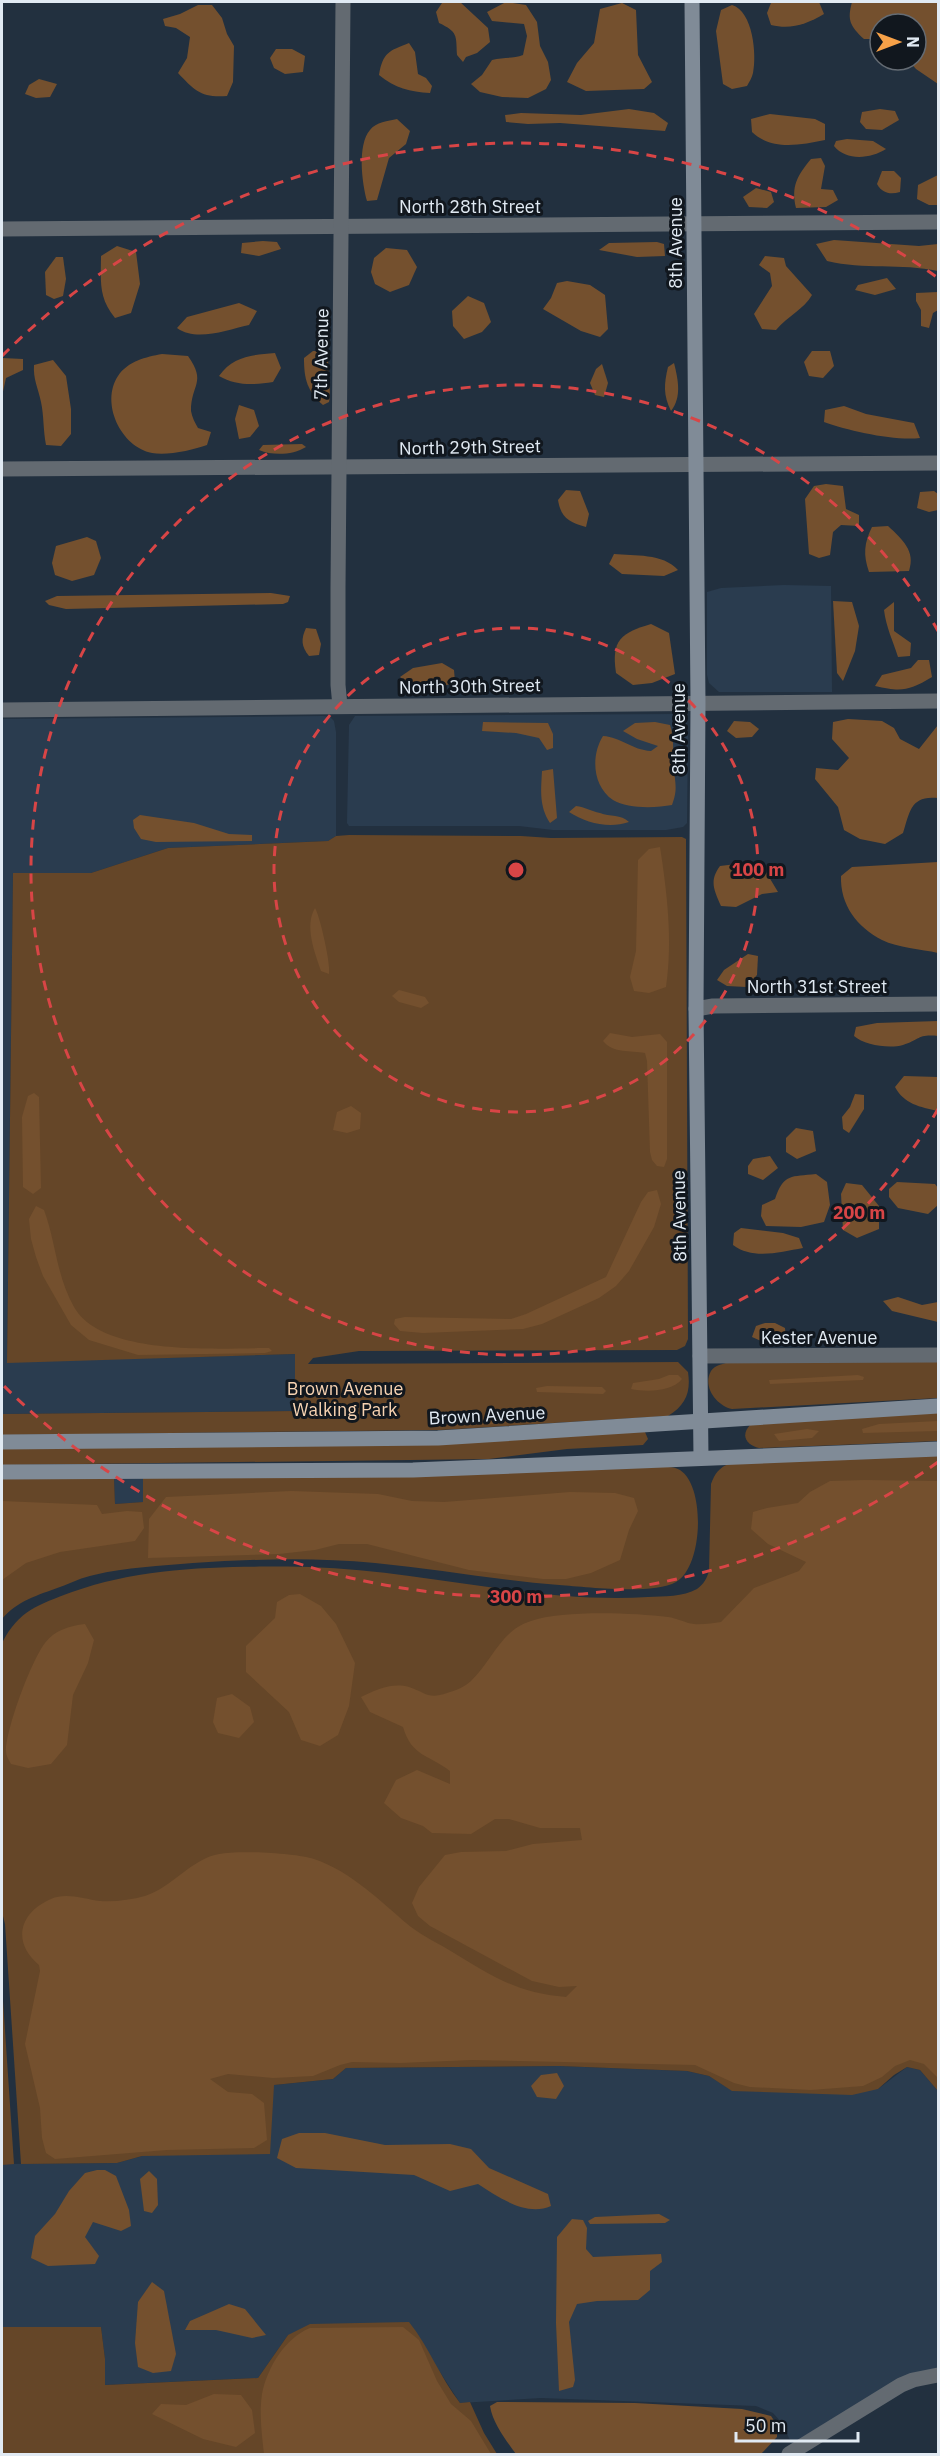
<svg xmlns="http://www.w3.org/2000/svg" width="940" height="2456" font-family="'IBM Plex Sans',sans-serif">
<rect width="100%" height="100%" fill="#22303f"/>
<g fill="#2a3c4f">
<polygon points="784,585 831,586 832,692 719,692 709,683 707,675 707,592 721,588"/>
<polygon points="676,714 686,720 688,729 687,823 683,827 666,830 553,830 519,826 349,826 347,823 349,725 355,716"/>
<polygon points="323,716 330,717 334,721 336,732 336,836 328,841 168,848 91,873 13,873 7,1362 295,1354 295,1411 2,1414 2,719"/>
<polygon points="143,1478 144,1502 115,1504 114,1479"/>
<polygon points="559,2066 687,2071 709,2076 733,2091 878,2089 907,2067 920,2070 938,2091 938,2368 793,2446 781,2422 773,2413 756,2406 541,2398 460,2403 436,2366 288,2335 258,2378 104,2385 105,2359 101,2327 2,2327 2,2164 117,2163 142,2156 274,2085 333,2079 346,2068"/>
</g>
<g fill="#654628">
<path d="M 349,835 L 521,836 L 551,838 L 682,837 L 686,839 L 688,1339 L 685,1346 L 677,1350 L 359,1351 L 313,1358 L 308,1364 L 678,1362 L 688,1372 C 691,1392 686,1405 668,1416 L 440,1430 L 2,1435 L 2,1414 L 295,1411 L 295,1354 L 7,1363 L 13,873 L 91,873 L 168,848 L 328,841 L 336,836 Z"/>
<path d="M 938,1361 L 938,1398 L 732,1409 C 717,1406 702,1387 711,1371 C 715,1365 723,1364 729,1362 Z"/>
<path d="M 938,1412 L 938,1441 L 759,1448 C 747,1445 740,1436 750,1425 Z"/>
<polygon points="645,1432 648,1439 643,1445 567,1449 489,1459 2,1465 2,1449"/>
<path d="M 938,1455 L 938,2091 L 920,2070 L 907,2067 L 894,2075 L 878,2089 L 852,2095 L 732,2091 L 709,2076 L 687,2071 L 559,2066 L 346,2068 L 333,2079 L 274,2085 L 270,2154 L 142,2156 L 117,2163 L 21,2164 L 5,1924 L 2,1912 L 2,1643 C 19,1610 38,1605 72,1592 C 146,1565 232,1566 310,1567 C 421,1570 537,1604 648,1597 C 664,1596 683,1597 697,1589 C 704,1584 707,1578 709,1571 L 711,1484 C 715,1473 719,1468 730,1463 Z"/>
<path d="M 658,1466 C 665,1467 673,1466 680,1470 C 706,1487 703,1567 676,1582 C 653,1595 587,1587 559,1585 C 497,1580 436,1569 375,1563 C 314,1557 254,1559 193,1563 C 161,1566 126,1567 94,1575 C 83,1577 71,1583 60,1587 C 38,1595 17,1601 2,1619 L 2,1479 L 114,1478 L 115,1504 L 143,1502 L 143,1478 Z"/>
<polygon points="2,1986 14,2164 2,2165 2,2177"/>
<path d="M 409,2322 C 429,2347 440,2377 460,2403 L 470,2402 L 484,2433 L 497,2454 L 2,2454 L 2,2327 L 101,2327 L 105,2359 L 105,2385 L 258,2378 L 288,2335 L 310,2324 Z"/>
</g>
<g fill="#74502e">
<path d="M 460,2 L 488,28 L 490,42 L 477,53 L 466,57 L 463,62 L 457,55 C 456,35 458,32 439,23 L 436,12 L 442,3 Z"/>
<path d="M 506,2 L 526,5 L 537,22 L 540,46 L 548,62 L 551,80 L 546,89 L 528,98 L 502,97 L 480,92 L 471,84 L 482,75 L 492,60 C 503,57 513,59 523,55 L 527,36 L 524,24 L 492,21 L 487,12 Z"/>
<path d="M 814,2 L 819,2 L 824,14 C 807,24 791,30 771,25 L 767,13 L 771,3 Z"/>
<path d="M 852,2 L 938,2 L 938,84 L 916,69 L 908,60 L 916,60 L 916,24 L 880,24 L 880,35 L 873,39 L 864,39 C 850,26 847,20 852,2 Z"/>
<polygon points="622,3 636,10 638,55 652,82 644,89 586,91 567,82 577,63 594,43 600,9"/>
<path d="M 198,5 L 212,5 L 222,18 L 227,34 L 234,46 L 233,82 L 227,96 C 202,98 195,91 178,73 L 187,58 L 190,37 L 176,28 L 165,26 L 163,19 L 180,14 Z"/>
<path d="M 732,5 C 753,11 757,55 753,73 C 752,78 749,82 747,86 L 732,89 L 723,84 L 716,31 L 721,10 Z"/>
<path d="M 409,43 L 415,52 L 418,74 L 426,78 L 432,86 L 430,93 C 410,92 395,88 379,75 C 383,52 389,51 409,43 Z"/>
<polygon points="276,49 292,49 305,56 303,72 285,74 274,68 270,58"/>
<polygon points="39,79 57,84 50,97 36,98 25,94 29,85"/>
<polygon points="629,109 654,113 668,123 665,131 560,123 528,124 506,122 505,115 521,113 581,115"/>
<polygon points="880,109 895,111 899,120 882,130 866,129 860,122 862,112"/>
<path d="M 770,114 L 815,119 L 825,124 L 825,140 C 800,145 772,151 752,132 L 751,119 Z"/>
<path d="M 397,119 L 410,131 L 406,144 L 389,158 L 377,200 L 367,201 C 362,183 357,145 370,130 C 376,122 388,121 397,119 Z"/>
<path d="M 847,139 L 873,141 L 886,149 C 870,159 846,161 834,146 L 836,141 Z"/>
<path d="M 821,158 L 825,166 L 821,189 L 833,190 L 838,200 L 826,207 L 796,208 C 791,186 797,176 811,159 Z"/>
<path d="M 882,171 L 894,171 L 901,178 L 900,192 C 890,195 882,193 877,184 Z"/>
<polygon points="938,175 938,205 929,205 917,199 918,185"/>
<polygon points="756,188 771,192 774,202 767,208 749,207 743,197"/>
<path d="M 834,240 L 919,246 L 938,244 L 938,271 C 901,263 864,270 827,261 L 816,244 Z"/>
<polygon points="263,241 277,242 281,249 259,256 241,253 242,243"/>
<polygon points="657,242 664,244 665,256 637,257 599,250 609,243"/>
<path d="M 117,246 L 136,252 L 140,284 L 131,313 L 115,318 C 98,297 101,281 101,256 Z"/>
<polygon points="386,248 407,250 417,267 409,285 390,292 375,284 371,272 374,258"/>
<path d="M 765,256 L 784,258 L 786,266 L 812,295 C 804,309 788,316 776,330 L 762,329 L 754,314 L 772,286 L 770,273 L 759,265 Z"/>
<polygon points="56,257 63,257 66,279 63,296 54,299 46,295 45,272"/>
<polygon points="887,278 896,289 875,295 855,290 858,285"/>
<polygon points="567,281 590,285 605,295 608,329 600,337 581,331 543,309 551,298 557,283"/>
<polygon points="938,292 938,310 933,313 929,328 921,326 921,310 916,301 916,293"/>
<polygon points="468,296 484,303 491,322 482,332 464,339 453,326 452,311"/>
<path d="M 239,303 L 257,311 L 249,325 C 227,330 196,342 177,328 L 187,317 Z"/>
<path d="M 313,351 L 320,351 L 328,359 L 330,396 L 329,402 L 323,405 C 307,391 304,379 304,358 Z"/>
<polygon points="812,351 830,351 834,366 823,378 809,376 804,362"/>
<path d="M 275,353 L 281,368 L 273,382 C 254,385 236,386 219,376 C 233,356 252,355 275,353 Z"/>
<path d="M 162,354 L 188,356 C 207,383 191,384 191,411 C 192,417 195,423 198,428 L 211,432 L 207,445 C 193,450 167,456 152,453 C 121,447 100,403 118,376 C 128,361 146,357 162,354 Z"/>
<polygon points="2,358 23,359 23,370 6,378 2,396"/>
<path d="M 53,360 L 66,376 L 71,409 L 71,434 L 61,446 L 46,445 C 43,430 44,416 41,402 C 38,388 33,379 34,365 Z"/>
<path d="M 674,363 C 678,379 682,397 671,411 C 663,395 664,384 668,367 Z"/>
<polygon points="602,364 608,383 604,397 595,395 590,383 596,369"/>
<polygon points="239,405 254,410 259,426 250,437 239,439 235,419"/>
<path d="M 844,406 L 866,414 L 914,423 L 920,438 C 894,441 849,431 824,422 L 825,410 Z"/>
<path d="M 302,444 L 306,447 C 293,455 273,456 259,450 L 263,445 Z"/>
<polygon points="826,484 843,486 846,509 859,515 859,526 841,525 833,532 830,555 819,558 809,554 805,499 814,486"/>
<path d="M 566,490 L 580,491 L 589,514 L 586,527 C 569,522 561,518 558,500 Z"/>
<polygon points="934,491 938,494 938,510 929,512 917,508 920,492"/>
<path d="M 888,526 C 902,539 916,551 909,571 L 869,572 C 863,555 864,543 872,527 Z"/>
<polygon points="87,537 96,541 101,558 94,575 72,581 55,575 52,563 56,546"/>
<path d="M 614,554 C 634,556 663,553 678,570 L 664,576 L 622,574 L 609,564 Z"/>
<polygon points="271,593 290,596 288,602 283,604 66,609 49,605 45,601 57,596"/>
<polygon points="833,601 852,602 859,626 855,651 843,681 837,673"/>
<path d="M 894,602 L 894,631 L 911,643 L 910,656 L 898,657 C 893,641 886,627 884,610 Z"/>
<path d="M 651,624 L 669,633 L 675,674 L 652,683 L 633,685 L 616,673 C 611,640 621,633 651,624 Z"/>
<path d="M 306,628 L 316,629 L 321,644 L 319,655 L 309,656 C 301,646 301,639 306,628 Z"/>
<path d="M 918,660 L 929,660 L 932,677 C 909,691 901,692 875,686 L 882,675 L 911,668 Z"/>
<path d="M 442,663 L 454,670 L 455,682 C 439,690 413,689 400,677 L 413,668 Z"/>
<path d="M 848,719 L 882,721 L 894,728 L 900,739 L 919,749 L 938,725 L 938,798 C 911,795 910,811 903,833 L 885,844 L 860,839 L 844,830 L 838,807 L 815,779 L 816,768 L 838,770 L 849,758 L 832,739 L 833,722 Z"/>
<polygon points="734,721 750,722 759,729 752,737 736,738 727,731"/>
<polygon points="483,722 548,723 553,734 553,748 547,750 539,738 516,733 482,731"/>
<path d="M 655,722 L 670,725 C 675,740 672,752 674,768 C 675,784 678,789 672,805 C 656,808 627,809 613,800 C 592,786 591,755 603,736 C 621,737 632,750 651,751 L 658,746 L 637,739 L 623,731 L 635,723 Z"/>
<path d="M 553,769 L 557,818 L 550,823 C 539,806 541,790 542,771 Z"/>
<path d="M 576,806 C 585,807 591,811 600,813 C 610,817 621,814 629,822 C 609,829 586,823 569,812 Z"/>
<polygon points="140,815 194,823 229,834 252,835 252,841 156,842 141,839 134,828 133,820"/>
<path d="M 660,847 C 667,892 673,941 666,987 L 649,993 L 634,991 L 630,977 L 636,951 L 638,860 L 649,849 Z"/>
<path d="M 753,862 L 766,872 L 778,892 L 762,894 L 736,907 L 721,906 C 714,890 709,881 720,866 Z"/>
<path d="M 938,862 L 938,953 C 921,949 898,948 882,940 C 857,927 840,905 841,876 L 852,867 Z"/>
<path d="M 315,908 C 320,916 331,965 329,974 L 321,971 C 315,953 304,926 315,908 Z"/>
<polygon points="748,954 758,956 757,975 746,987 727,986 717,980 724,970"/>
<polygon points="399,990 425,997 429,1003 421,1008 399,1002 392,996"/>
<path d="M 938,1021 L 938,1036 C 917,1034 920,1040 903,1045 C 889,1049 864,1045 854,1036 L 856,1027 L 877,1023 Z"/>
<path d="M 610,1033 L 632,1037 L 660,1034 L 667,1042 L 667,1159 L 664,1167 L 657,1166 L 652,1160 L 650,1152 L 647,1061 L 645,1053 C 630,1050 614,1054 603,1041 Z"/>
<path d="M 904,1076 L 938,1077 L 938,1111 C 920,1107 904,1104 895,1087 Z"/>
<polygon points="34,1093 39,1097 41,1188 33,1194 23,1187 22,1117 28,1096"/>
<polygon points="855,1094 864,1095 864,1109 849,1133 843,1129 842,1117 850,1107"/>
<polygon points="351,1106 361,1113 360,1129 347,1133 333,1130 337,1112"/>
<polygon points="796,1128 813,1131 816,1151 797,1159 786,1152 786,1138"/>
<polygon points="770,1156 778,1168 763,1180 748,1174 748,1166 753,1159"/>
<path d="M 816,1174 L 827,1182 L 830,1205 L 824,1222 L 801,1227 L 766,1226 L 761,1216 L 762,1205 L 775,1199 C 784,1173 791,1177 816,1174 Z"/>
<polygon points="897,1182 935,1184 938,1188 938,1205 928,1214 898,1208 889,1197 889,1189"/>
<polygon points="846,1183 862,1185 879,1206 879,1229 857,1238 843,1230 841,1194"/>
<polygon points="657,1190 661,1204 654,1227 629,1271 616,1286 599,1298 542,1324 523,1329 423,1333 400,1331 394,1324 395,1319 405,1317 511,1319 526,1314 606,1277 641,1202 648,1192"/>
<path d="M 36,1206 L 44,1210 C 56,1242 56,1275 74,1307 C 102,1357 219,1348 269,1348 L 272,1351 L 265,1353 L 138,1355 L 89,1340 L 71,1325 L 43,1276 L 36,1257 L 31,1239 L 29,1219 Z"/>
<path d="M 741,1228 L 783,1233 L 799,1238 L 803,1248 C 780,1252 753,1260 733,1245 L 734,1233 Z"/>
<polygon points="898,1297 922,1305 938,1302 938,1322 892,1311 883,1301"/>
<polygon points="765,1323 775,1323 785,1328 786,1340 761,1341 752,1337 756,1326"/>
<path d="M 669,1375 L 678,1375 L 682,1379 C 672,1392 646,1392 631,1389 L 633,1383 L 659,1379 Z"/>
<polygon points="858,1375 864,1377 863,1380 770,1384 769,1380"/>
<polygon points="547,1386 602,1387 606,1391 603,1394 537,1392 536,1388"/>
<path d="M 518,1409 L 536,1410 C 521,1426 474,1426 453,1424 L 451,1420 C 467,1415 470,1418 485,1418 C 497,1417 507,1414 518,1409 Z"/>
<polygon points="938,1421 938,1431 863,1433 862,1429 879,1424"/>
<polygon points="807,1429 819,1431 812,1438 779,1441 774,1434"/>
<path d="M 865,1480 L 938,1481 L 938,2078 L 924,2064 L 910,2060 L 895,2066 L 882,2077 L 863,2086 L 811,2090 L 750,2087 L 734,2083 L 695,2065 L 471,2060 L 400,2063 L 352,2062 L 340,2065 L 313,2076 L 273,2078 L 228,2074 L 210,2079 L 228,2092 L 252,2094 L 264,2103 L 267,2140 L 254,2148 L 167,2150 L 55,2159 L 46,2153 L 42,2138 L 40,2108 L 25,2044 L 40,1971 L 39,1965 C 11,1942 20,1912 51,1899 C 66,1892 84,1899 100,1901 C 114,1902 131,1900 145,1896 C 173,1887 191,1859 219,1854 C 238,1850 296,1853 314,1859 C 351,1871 382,1903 411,1927 C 424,1937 440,1944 454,1953 C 494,1977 517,1993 566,1997 L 577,1986 L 559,1987 L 532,1981 L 430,1926 L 418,1916 L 412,1903 L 419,1887 L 445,1855 L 461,1852 L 506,1851 L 533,1844 L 582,1840 L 580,1828 L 540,1828 L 509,1819 L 495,1819 L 471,1834 L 432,1833 L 423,1826 L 401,1818 L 384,1803 L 396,1780 L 417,1770 L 450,1784 L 450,1771 C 428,1754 412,1757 403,1727 L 370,1712 L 361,1697 C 375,1690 392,1682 409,1687 C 425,1692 428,1700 447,1693 C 455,1691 466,1686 471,1681 C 492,1661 501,1630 531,1621 C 563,1610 633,1613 668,1617 C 677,1618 685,1623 694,1624 C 702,1625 713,1623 721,1622 L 754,1588 L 799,1571 L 806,1562 L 768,1544 L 751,1529 L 753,1512 L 767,1508 L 798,1503 L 810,1492 L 830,1481 Z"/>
<polygon points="291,1491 378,1494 412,1501 444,1502 570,1492 615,1493 634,1498 638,1511 629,1530 620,1560 591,1573 566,1579 543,1579 469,1570 367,1544 339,1544 315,1550 279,1554 148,1558 149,1519 166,1497"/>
<polygon points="2,1501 97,1505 102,1514 127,1511 142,1512 144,1528 135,1541 60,1552 26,1563 2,1580"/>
<polygon points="300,1594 321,1606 336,1624 355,1663 349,1706 338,1735 320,1746 301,1740 289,1712 246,1672 246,1646 275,1618 277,1602 289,1595"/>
<path d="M 85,1624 L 94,1640 L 88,1663 L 73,1695 L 67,1745 L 51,1764 L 28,1768 L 11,1764 C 9,1760 6,1756 6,1751 C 6,1729 31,1661 45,1643 C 55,1630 69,1626 85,1624 Z"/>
<polygon points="232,1694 250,1707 254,1722 239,1738 218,1733 213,1722 217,1698"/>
<polygon points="557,2073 564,2086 556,2099 537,2097 531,2086 541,2075"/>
<path d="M 299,2133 L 325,2133 L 385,2145 L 450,2144 L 471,2149 L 489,2168 L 548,2194 L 551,2206 C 526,2217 498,2197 478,2184 L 450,2191 L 414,2175 L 296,2168 L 277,2158 L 282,2139 Z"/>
<polygon points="97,2170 105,2170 116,2176 129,2210 131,2226 121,2231 93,2222 85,2237 99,2256 95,2264 48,2266 31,2258 35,2236 55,2214 69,2191 85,2173"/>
<polygon points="149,2171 157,2179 158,2205 152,2213 144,2211 140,2179"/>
<polygon points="659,2214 670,2220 665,2223 590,2224 588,2221 595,2217"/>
<polygon points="572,2219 583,2220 587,2228 586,2249 593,2257 661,2254 662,2262 650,2271 650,2290 638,2300 597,2301 577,2304 569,2322 575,2380 573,2387 559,2391 556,2323 557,2237"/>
<polygon points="152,2282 164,2291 176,2354 171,2371 153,2373 138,2367 135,2343 138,2302"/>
<polygon points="229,2304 245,2309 266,2335 252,2338 216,2330 185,2330 190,2321"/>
<path d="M 403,2327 L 419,2340 L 437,2381 L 451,2404 L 471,2421 L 491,2454 L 264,2454 C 262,2436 259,2412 262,2394 C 267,2368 285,2338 310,2328 Z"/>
<polygon points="214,2394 241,2395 252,2410 255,2433 236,2447 203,2439 152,2414 161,2404 186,2405"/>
<path d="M 497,2402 L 635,2403 L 742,2409 L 771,2416 L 777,2425 L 777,2437 L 761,2454 L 516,2454 C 506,2440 493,2424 490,2406 Z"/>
</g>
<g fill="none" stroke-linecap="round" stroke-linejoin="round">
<g stroke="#636a71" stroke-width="15">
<polyline points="2,229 938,222"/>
<polyline points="2,469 938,463"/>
<polyline points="340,706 338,685 338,587 343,2"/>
<polyline points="2,710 938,701"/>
<polyline points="696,1009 713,1006 938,1004"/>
<polyline points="700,1356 938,1355"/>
<polyline points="789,2454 901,2385 913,2380 938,2375"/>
</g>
<g stroke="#808b97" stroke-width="15">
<polyline points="692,2 698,703 696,1009 701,1457"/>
<polyline points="2,1442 438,1438 938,1406"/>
<polyline points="2,1472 413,1470 938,1449"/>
</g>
</g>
<g fill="none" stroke="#d84546" stroke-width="3" stroke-dasharray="10 8">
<circle cx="516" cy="870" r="242"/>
<path d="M938 1109A485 485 0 1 1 938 631"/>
<path d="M938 1462A727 727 0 0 1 2 1384M2 356A727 727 0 0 1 938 278"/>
</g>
<g text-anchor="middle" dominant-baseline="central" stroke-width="6" stroke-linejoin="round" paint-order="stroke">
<g font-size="18" fill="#e1eaf3" stroke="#11171e">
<text x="470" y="206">North 28th Street</text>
<text transform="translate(675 243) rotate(-90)">8th Avenue</text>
<text transform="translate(321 354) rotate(-89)">7th Avenue</text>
<text transform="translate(470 447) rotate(-1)">North 29th Street</text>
<text transform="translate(470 686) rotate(-1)">North 30th Street</text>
<text transform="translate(678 729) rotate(-90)">8th Avenue</text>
<text x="817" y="986">North 31st Street</text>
<text transform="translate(679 1216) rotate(-91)">8th Avenue</text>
<text x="819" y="1337">Kester Avenue</text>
<text transform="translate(487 1415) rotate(-3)">Brown Avenue</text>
</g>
<g font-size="18" fill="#f7d3b2" stroke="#11171e">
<text x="345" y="1388">Brown Avenue<tspan x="345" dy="21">Walking Park</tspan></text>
</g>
</g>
<circle cx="516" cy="870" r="9" fill="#d84546" stroke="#11171e" stroke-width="3"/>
<g font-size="18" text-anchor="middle" font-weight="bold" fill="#d84546" stroke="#11171e" stroke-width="6" stroke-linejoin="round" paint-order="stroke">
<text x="758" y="876">100 m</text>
<text x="859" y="1219">200 m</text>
<text x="516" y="1603">300 m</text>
</g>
<rect width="940" height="2456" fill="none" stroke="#e1eaf3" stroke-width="6"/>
<g transform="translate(898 42) rotate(90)"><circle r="28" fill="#11171e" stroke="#646b73" stroke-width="1.5"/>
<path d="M0-4.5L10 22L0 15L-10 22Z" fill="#f7a148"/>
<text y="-9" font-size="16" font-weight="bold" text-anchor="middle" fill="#e1eaf3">N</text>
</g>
<path d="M736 2432v9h122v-9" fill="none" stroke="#e1eaf3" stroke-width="3"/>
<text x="745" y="2432" font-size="18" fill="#e1eaf3" stroke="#11171e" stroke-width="4.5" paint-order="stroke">50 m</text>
</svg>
